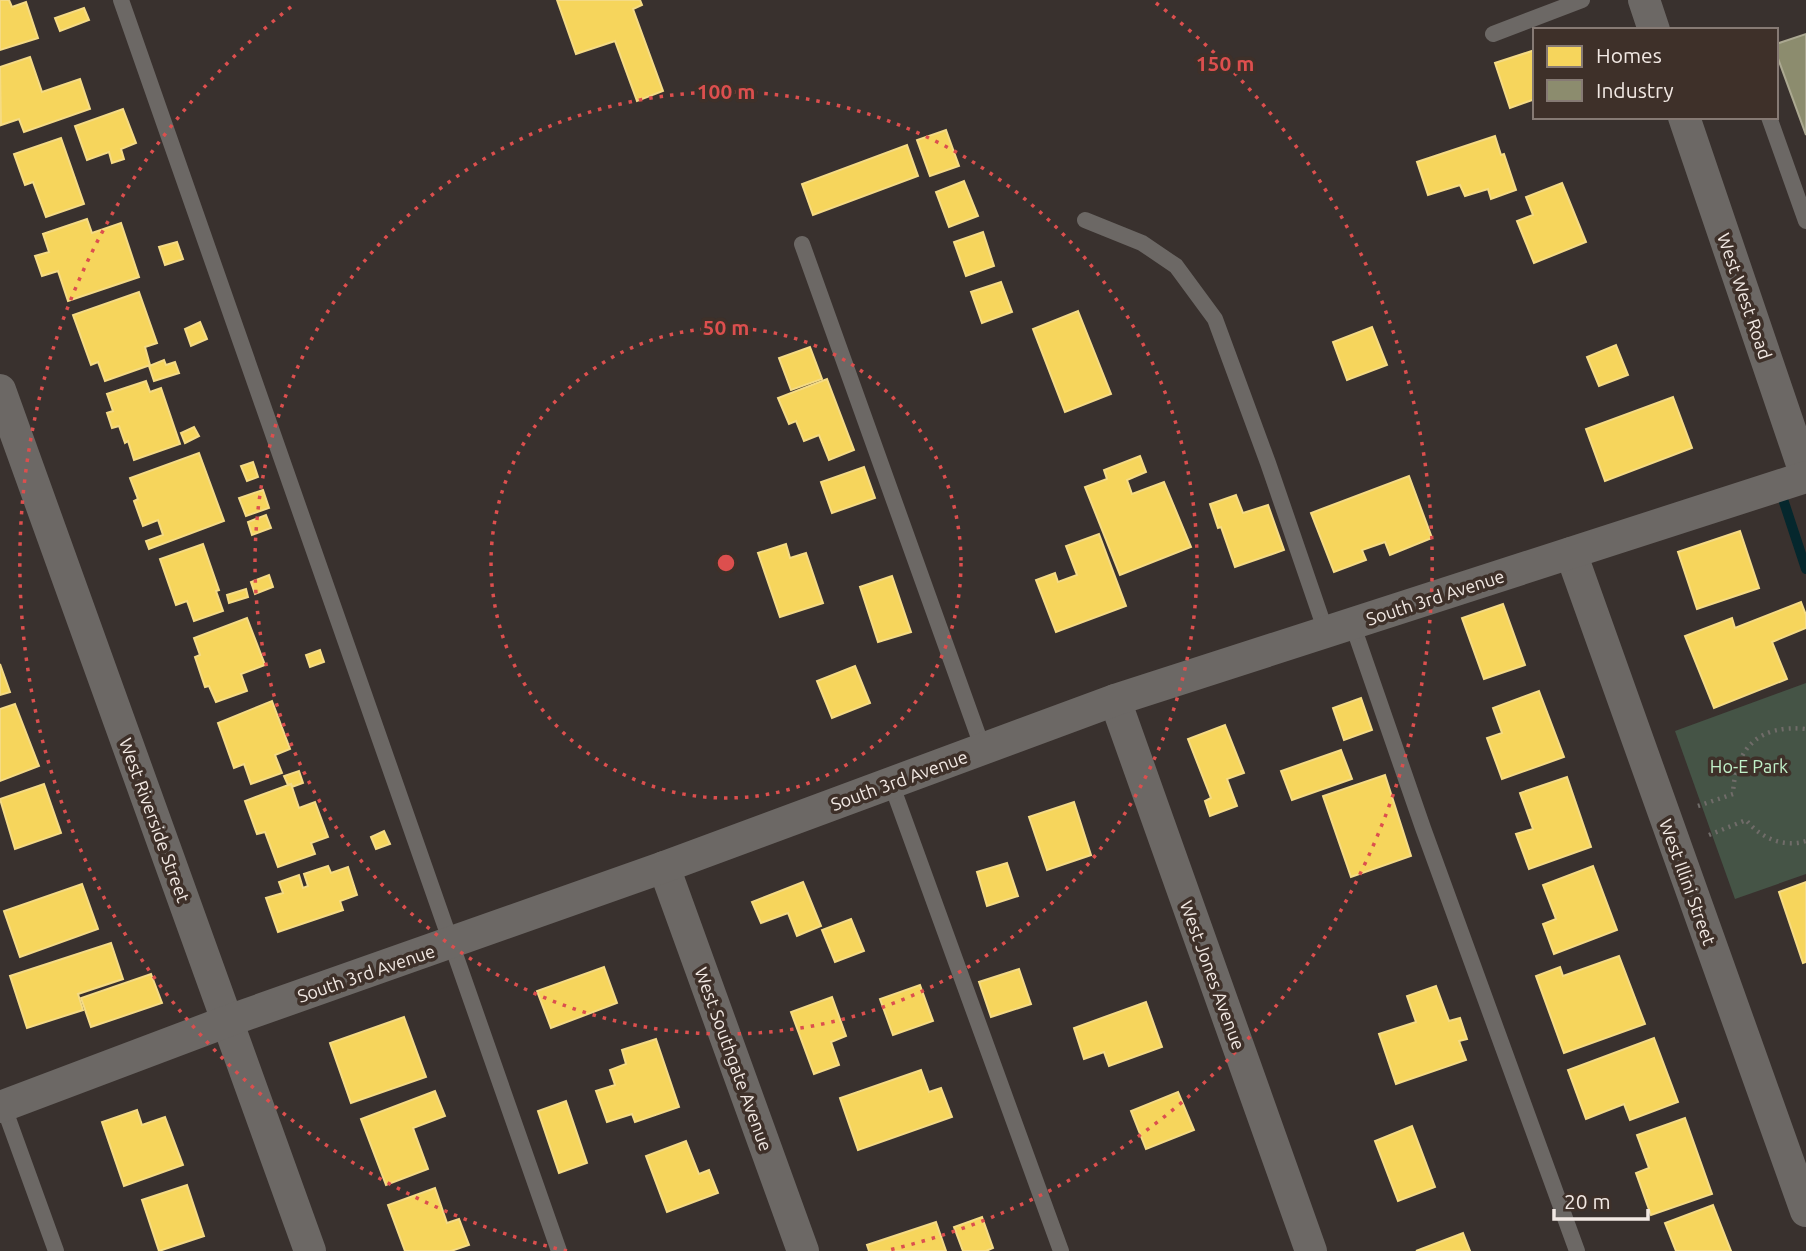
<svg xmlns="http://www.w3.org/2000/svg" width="1806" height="1251" font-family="Ubuntu,sans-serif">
<rect width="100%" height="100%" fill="#39312e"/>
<polygon fill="#455446" points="1806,683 1806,874 1735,899 1675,731"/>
<g fill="#f6d55c" stroke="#f5db85" stroke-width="2">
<polygon points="0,0 9,0 12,7 26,2 38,38 0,50"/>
<polygon points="557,0 640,0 642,5 633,9 663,91 637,101 615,41 576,54"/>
<polygon points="84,8 89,20 60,31 55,18"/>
<polygon points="1535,50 1535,99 1510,108 1495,63"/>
<polygon points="30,57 42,92 80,79 90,109 24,132 19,119 1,125 0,67"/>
<polygon points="123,109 136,143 121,149 124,159 112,163 109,152 87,160 75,126"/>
<polygon points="946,130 959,166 930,176 917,140"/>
<polygon points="1495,136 1501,155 1504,154 1516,190 1491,199 1488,189 1465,196 1460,185 1428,195 1417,162"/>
<polygon points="61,138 84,204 46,217 33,182 25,185 14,154"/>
<polygon points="907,145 918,176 813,215 802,184"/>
<polygon points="964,181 978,216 949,227 936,192"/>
<polygon points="1562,183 1586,242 1534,263 1517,221 1533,215 1526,197"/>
<polygon points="87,219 92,233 121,223 139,277 68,301 58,271 42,276 35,256 49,252 43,234"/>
<polygon points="983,232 994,266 966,276 954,242"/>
<polygon points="177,242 183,259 165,265 159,247"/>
<polygon points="1001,282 1012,312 982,323 971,292"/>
<polygon points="139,292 157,343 145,347 150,365 105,381 98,362 91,365 73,315"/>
<polygon points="1078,311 1111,394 1065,412 1033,329"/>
<polygon points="200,322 207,339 191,346 185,329"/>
<polygon points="1372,327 1387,365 1347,380 1333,342"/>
<polygon points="1616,345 1628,375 1599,386 1587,357"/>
<polygon points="810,347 822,379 791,390 779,358"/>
<polygon points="164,360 166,365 175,362 179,373 154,381 149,366"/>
<polygon points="827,379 854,450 829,460 819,435 804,441 796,421 789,424 778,398"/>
<polygon points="146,381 150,392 161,388 180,444 134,460 128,441 125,443 119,426 112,428 107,413 113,411 107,394"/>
<polygon points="1673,397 1692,448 1605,481 1586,429"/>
<polygon points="194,427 199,436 185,443 181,433"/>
<polygon points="199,453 224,521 149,549 146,541 163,535 158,520 143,526 134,501 138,499 130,478"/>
<polygon points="1140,456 1146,472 1127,480 1132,494 1164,482 1191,547 1120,575 1085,487 1107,479 1104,470"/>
<polygon points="253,462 258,477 247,481 241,466"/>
<polygon points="864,467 875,498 832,513 821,482"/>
<polygon points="1409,476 1432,538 1390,555 1385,542 1362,550 1366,560 1334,572 1311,513"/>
<polygon points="263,490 269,508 246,516 239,498"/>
<polygon points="1236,495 1243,513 1268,505 1284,550 1235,567 1221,527 1218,528 1210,504"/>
<polygon points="266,515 271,528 252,535 248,522"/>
<polygon points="1740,531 1759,588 1697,609 1678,552"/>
<polygon points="1099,534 1126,606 1056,632 1036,580 1055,573 1058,582 1077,575 1066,546"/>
<polygon points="203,544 219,590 216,591 223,611 194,621 187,601 176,605 160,559"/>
<polygon points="786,544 790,558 806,553 823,603 780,617 758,553"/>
<polygon points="269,575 273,587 255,594 251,582"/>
<polygon points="892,576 911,632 878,642 860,587"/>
<polygon points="246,589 248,597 229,603 227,595"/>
<polygon points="1801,602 1806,615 1806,628 1772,642 1787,679 1714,708 1685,636 1732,618 1735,628"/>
<polygon points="1503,604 1525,665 1484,679 1462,618"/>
<polygon points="247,618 265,665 241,674 247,691 216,702 209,686 205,687 195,657 200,655 194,638"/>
<polygon points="320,650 324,662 310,667 306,655"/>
<polygon points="0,664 10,692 0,695"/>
<polygon points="855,666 870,703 832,718 817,681"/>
<polygon points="1539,691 1564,757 1502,779 1487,738 1502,733 1493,708"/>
<polygon points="1361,698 1372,730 1344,740 1333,708"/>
<polygon points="272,701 290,749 275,755 282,773 251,784 244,764 234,768 218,723"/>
<polygon points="15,704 39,766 0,781 0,709"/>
<polygon points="1225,725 1244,773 1227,779 1237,806 1210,816 1205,801 1211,798 1188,739"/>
<polygon points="1341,750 1352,779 1292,800 1281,771"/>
<polygon points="299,771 303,783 292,787 291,784 288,785 284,776"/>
<polygon points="1385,775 1411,856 1351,877 1323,796"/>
<polygon points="1567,777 1591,847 1529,869 1516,834 1533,829 1520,793"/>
<polygon points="44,784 61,833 15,849 0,799"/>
<polygon points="291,784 299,808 315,802 328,837 311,843 315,854 278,867 265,832 257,834 245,801"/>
<polygon points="1074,802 1091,855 1047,870 1029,817"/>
<polygon points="384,831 390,844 376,849 371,837"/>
<polygon points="1007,863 1018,896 987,906 977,872"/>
<polygon points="328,866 331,873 348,867 357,895 340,901 343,910 278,932 266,898 283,893 279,882 299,875 303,888 308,886 304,874"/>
<polygon points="1593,866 1617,930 1554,954 1543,924 1556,919 1543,885"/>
<polygon points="803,882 821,926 797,936 788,913 761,923 752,902"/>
<polygon points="1806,882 1806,962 1803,963 1779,892"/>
<polygon points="82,884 98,929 20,957 4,911"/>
<polygon points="851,919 864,951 835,962 822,930"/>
<polygon points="111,943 123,979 78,994 83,1010 27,1028 10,976"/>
<polygon points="1619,956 1645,1024 1564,1053 1536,976 1560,967 1563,976"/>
<polygon points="604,967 617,1003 551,1028 537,991"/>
<polygon points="1019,969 1031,1004 991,1017 979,982"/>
<polygon points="151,974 162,1003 91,1027 81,998"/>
<polygon points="920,985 933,1021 893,1035 880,999"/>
<polygon points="1436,986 1449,1021 1460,1018 1467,1039 1459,1041 1466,1060 1396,1084 1379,1034 1416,1022 1407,996"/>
<polygon points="832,997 846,1036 831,1042 839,1065 814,1074 791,1012"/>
<polygon points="1146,1002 1162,1047 1109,1066 1104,1052 1084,1059 1074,1028"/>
<polygon points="404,1017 426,1077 351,1103 330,1043"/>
<polygon points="1654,1038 1678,1102 1630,1120 1624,1104 1586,1119 1568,1070"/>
<polygon points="656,1039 679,1107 635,1122 632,1114 607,1122 596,1091 615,1085 610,1070 626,1064 622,1050"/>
<polygon points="921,1070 929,1092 941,1088 952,1117 858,1150 840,1098"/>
<polygon points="435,1091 445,1116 413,1128 428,1169 386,1185 361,1119"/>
<polygon points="1178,1092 1194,1130 1146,1149 1131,1111"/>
<polygon points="566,1101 587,1163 559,1173 538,1111"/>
<polygon points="137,1110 142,1125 165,1117 183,1165 124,1186 102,1122"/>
<polygon points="1685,1118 1712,1194 1651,1215 1636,1173 1649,1168 1637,1135"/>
<polygon points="1412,1126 1435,1187 1398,1201 1375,1141"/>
<polygon points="686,1141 699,1174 709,1170 718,1193 667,1212 646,1156"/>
<polygon points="187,1185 204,1236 159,1251 142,1200"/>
<polygon points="435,1188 447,1223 459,1219 469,1245 451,1251 405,1251 388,1205"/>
<polygon points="1713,1205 1731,1251 1676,1251 1665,1223"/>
<polygon points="982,1217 993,1248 986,1251 963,1251 954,1227"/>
<polygon points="936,1222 946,1251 869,1251 867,1245"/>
<polygon points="1463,1233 1470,1251 1416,1251"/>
</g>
<polygon fill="#8c8c6e" stroke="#aba891" stroke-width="2" points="1806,34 1806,135 1776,53 1776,44"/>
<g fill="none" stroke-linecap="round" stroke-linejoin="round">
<polyline stroke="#05272d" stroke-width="10" points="1780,490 1806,569"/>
<g stroke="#706c69" stroke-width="4.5" stroke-dasharray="2 5" stroke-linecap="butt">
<path d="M 1698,806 L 1733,794 C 1735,748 1759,724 1806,729"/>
<path d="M 1709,835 L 1746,820 C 1761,838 1783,848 1806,841"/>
</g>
<g stroke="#6c6865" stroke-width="16">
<polyline points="121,0 559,1251"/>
<polyline points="1493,34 1582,0"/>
<polyline points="1769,117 1806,221"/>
<polyline points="1085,220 1142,243 1176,266 1215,319 1268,463 1326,632"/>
<polyline points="802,244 983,749"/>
<polyline points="1352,623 1423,828 1577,1251"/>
<polyline points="891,783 1061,1251"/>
<polyline points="2,1102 56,1251"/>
</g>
<g stroke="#6c6865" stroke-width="32">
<polyline points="1644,0 1654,30"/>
<polyline points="1684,117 1806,476"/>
<polyline points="0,390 310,1251"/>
<polyline points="1571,553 1806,1211"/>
<polyline points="1115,700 1311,1251"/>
<polyline points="664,867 803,1251"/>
<polyline points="0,1107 228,1021 664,867 1115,700 1806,477"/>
</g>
</g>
<g fill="none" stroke="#dc4f4e" stroke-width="3.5" stroke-dasharray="3.5 7">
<circle cx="726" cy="563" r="235"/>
<circle cx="726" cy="563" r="471"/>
<path d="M567 1251A706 706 0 0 1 296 3M1156 3A706 706 0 0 1 885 1251"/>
</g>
<g text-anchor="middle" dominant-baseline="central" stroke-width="7" stroke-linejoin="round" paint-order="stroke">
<g font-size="18" fill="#f2e9e4" stroke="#3e3029">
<text transform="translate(1745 296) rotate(71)">West West Road</text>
<text transform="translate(1435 597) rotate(-18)">South 3rd Avenue</text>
<text transform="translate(899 780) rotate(-20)">South 3rd Avenue</text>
<text transform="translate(155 820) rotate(70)">West Riverside Street</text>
<text transform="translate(1688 882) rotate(70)">West Illini Street</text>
<text transform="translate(366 973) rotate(-19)">South 3rd Avenue</text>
<text transform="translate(1213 975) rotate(70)">West Jones Avenue</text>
<text transform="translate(734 1059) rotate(70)">West Southgate Avenue</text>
</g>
<g font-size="18" fill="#c1f1c9" stroke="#3e3029">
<text x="1749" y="766">Ho-E Park</text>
</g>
</g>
<circle cx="726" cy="563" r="10" fill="#dc4f4e" stroke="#3e3029" stroke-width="3.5"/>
<g font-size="21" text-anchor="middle" font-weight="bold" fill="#dc4f4e" stroke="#3e3029" stroke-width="7" stroke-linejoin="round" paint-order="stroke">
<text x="1225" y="71">150 m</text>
<text x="726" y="99">100 m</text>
<text x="726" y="335">50 m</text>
</g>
<rect x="1533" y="28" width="245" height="91" fill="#3e3029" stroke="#867a74" stroke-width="2"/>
<rect x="1547" y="46" width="35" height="21" fill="#f6d55c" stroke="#867a74" stroke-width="2"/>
<text x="1596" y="63" font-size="21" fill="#f2e9e4">Homes</text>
<rect x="1547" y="80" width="35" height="21" fill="#8c8c6e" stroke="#867a74" stroke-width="2"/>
<text x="1596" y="98" font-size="21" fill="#f2e9e4">Industry</text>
<path d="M1554 1209v10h94v-10" fill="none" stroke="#f2e9e4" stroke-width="3.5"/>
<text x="1564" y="1209" font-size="21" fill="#f2e9e4" stroke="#3e3029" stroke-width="5" paint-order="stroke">20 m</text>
</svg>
